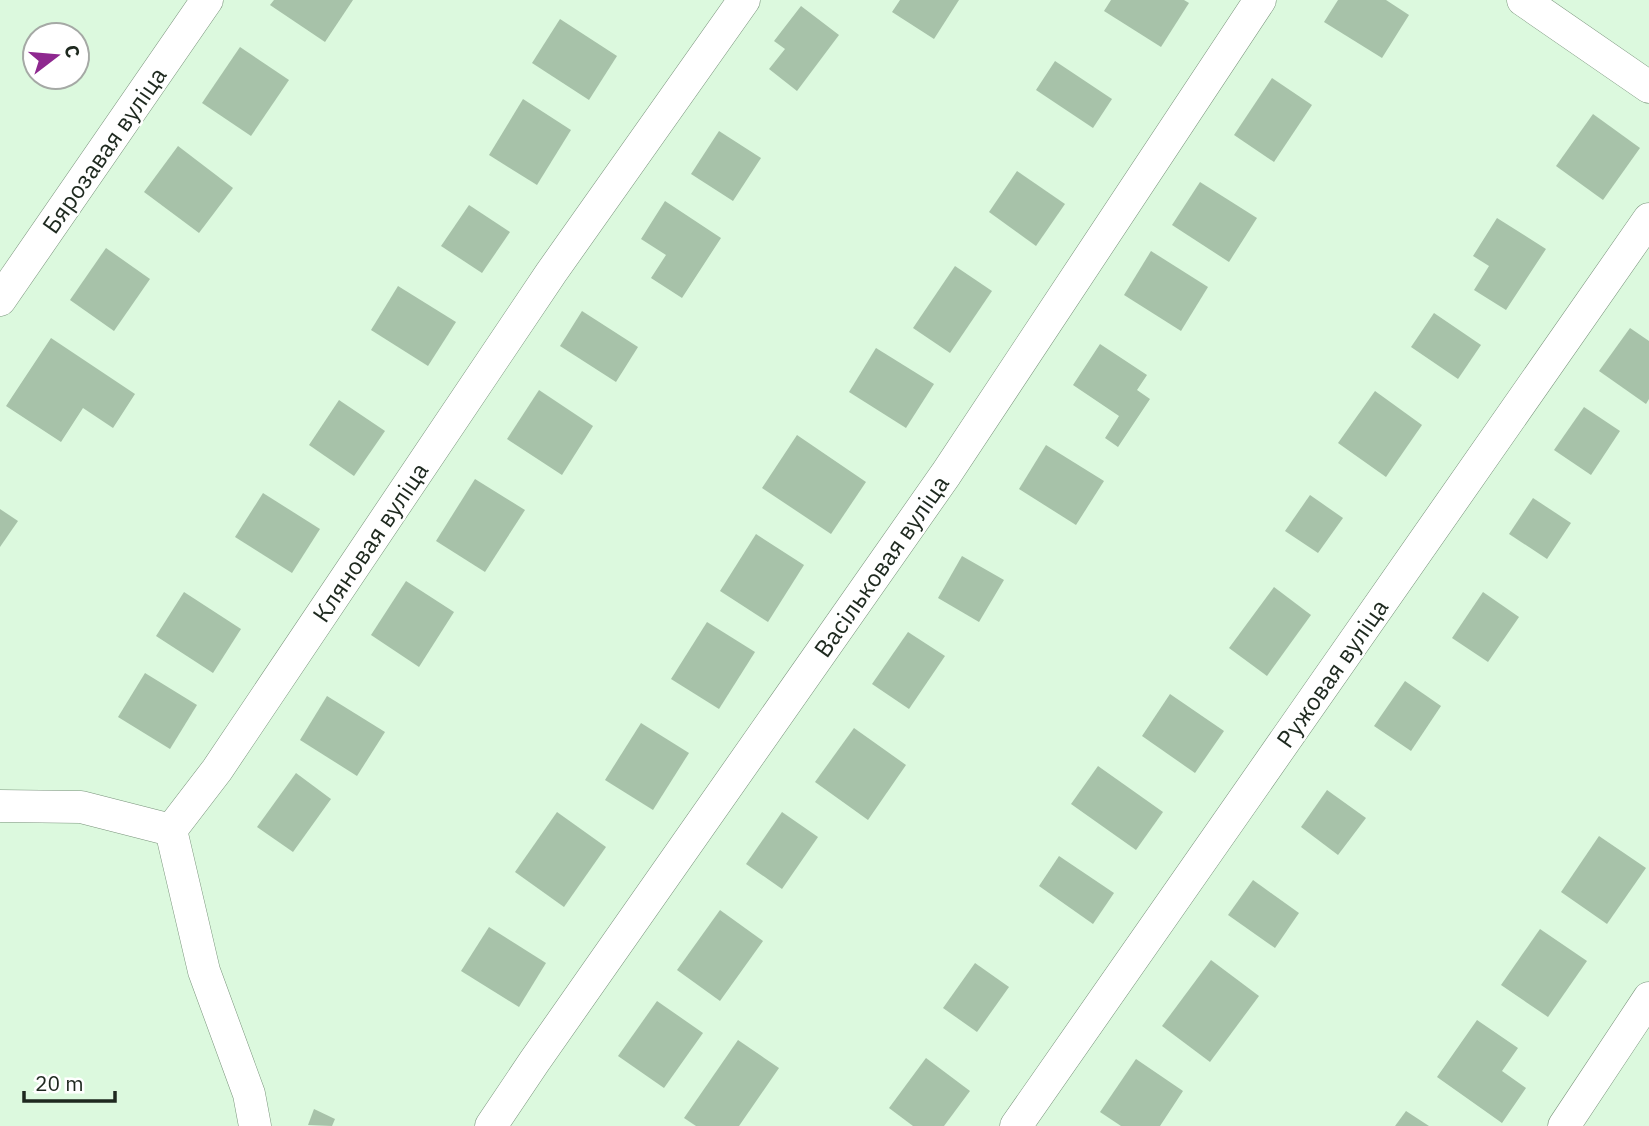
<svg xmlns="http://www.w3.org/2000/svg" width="1649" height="1126" font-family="'IBM Plex Sans',sans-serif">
<rect width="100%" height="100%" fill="#dcf9de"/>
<g fill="#a7c2a9">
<polygon points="274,0 353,0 325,42 270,5"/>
<polygon points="900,0 959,0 934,39 892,12"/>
<polygon points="1111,0 1184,0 1189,3 1161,47 1104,11"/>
<polygon points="1338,0 1386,0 1409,15 1382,58 1324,22"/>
<polygon points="801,6 839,35 797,91 769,69 785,49 774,41"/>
<polygon points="560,19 617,56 589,100 532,63"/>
<polygon points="240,47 289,80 251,136 202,103"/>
<polygon points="1055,61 1112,99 1093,128 1036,90"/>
<polygon points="1272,78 1312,105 1274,162 1234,135"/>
<polygon points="523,99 571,130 537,185 489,155"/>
<polygon points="1593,114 1640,148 1603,200 1556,166"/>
<polygon points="719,131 761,158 733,201 691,174"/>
<polygon points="178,146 233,188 199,233 144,192"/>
<polygon points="1017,171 1065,204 1036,246 989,212"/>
<polygon points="1200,182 1257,218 1229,262 1172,225"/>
<polygon points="665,201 721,238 682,298 651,278 666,255 641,239"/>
<polygon points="469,205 510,232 482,273 441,246"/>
<polygon points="1497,218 1546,249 1506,310 1474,290 1489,266 1473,256"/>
<polygon points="106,248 150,279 114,331 70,300"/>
<polygon points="1151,251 1208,287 1181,331 1124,295"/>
<polygon points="955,266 992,291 950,353 913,328"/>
<polygon points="398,286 456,322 428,366 371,330"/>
<polygon points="582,311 638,347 616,382 560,346"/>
<polygon points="1434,313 1481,345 1458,379 1411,347"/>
<polygon points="1630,328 1649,341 1649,399 1646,404 1599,371"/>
<polygon points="51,338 135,394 113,428 83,408 61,442 6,406"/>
<polygon points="1100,344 1147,375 1137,390 1150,399 1118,447 1105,438 1119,416 1073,385"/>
<polygon points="876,348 934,384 906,428 849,392"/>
<polygon points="539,390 593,426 562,475 507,439"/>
<polygon points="1375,391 1422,425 1386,477 1338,443"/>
<polygon points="339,400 385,431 354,476 309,445"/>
<polygon points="1584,407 1620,431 1591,475 1554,450"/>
<polygon points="797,435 866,482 831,534 762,488"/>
<polygon points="1046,445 1104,481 1076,525 1019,489"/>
<polygon points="475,479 525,510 485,572 436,541"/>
<polygon points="263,493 320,529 292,573 235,537"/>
<polygon points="1310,495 1343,518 1318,553 1285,531"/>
<polygon points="1533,498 1571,523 1547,559 1509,534"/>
<polygon points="0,509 18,521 0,547"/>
<polygon points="756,534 804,565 768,622 720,591"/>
<polygon points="962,556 1004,580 979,622 938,598"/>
<polygon points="406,581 454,612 419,667 371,635"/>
<polygon points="1274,587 1311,615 1267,676 1229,648"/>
<polygon points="184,592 241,629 213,673 156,636"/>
<polygon points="1483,592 1519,617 1488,662 1452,638"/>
<polygon points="707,622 755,652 719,709 671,679"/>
<polygon points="908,632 945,656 909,709 872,684"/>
<polygon points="145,673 197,705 170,749 118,717"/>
<polygon points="1405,681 1441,706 1411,751 1374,726"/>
<polygon points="1170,694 1224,731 1195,773 1142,736"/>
<polygon points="327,696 385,732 357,776 300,740"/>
<polygon points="641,723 689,753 653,810 605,780"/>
<polygon points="854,728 906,765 868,820 815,782"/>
<polygon points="1098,766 1163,812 1136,850 1071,804"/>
<polygon points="296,773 331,799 293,852 257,827"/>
<polygon points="1327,790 1366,818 1338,855 1301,827"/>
<polygon points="557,812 606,847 564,907 515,872"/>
<polygon points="782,812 818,837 782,889 746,864"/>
<polygon points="1599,836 1646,868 1607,924 1561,892"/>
<polygon points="1059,856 1114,893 1093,924 1039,886"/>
<polygon points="1253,880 1299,913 1275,948 1228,915"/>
<polygon points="720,910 763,941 720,1001 677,970"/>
<polygon points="489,927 546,963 519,1007 461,971"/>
<polygon points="1540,929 1587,961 1548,1017 1501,985"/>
<polygon points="1211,960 1259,996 1210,1062 1162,1026"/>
<polygon points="975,963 1009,987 977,1032 943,1008"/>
<polygon points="657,1001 703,1033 664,1088 618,1056"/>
<polygon points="1477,1020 1518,1048 1502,1071 1526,1088 1502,1123 1437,1077"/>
<polygon points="738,1040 779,1068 739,1126 696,1126 684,1118"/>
<polygon points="926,1058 970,1091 944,1126 913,1126 889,1108"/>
<polygon points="1136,1059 1183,1091 1160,1126 1121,1126 1100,1112"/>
<polygon points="314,1109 335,1119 332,1126 308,1125"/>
<polygon points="1406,1111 1429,1126 1395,1126"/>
</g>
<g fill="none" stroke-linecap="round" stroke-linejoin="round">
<g stroke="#79937b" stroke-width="33">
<g id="minor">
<polyline points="1523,0 1649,87"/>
<polyline points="0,300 207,0"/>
<polyline points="0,806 81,807 171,830"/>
<polyline points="255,1126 249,1094 204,971 171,830 217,770 551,273 744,0"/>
<polyline points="491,1126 534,1062 946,474 1260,0"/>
<polyline points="1016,1126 1649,219"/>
<polyline points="1564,1126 1649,998"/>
</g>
</g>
<use href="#minor" stroke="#fff" stroke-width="32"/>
</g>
<g text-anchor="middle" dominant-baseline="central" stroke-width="5" stroke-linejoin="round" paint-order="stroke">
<g font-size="24" fill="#1e291f" stroke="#fff">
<text transform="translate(104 150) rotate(-55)">Бярозавая вуліца</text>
<text transform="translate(370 542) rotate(-56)">Кляновая вуліца</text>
<text transform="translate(881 566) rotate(-55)">Васільковая вуліца</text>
<text transform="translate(1332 673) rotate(-55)">Ружовая вуліца</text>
</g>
</g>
<g transform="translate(56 56) rotate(74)"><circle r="33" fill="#ffffff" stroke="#a5a9a5" stroke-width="2"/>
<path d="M0-5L12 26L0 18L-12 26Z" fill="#8e288f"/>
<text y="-10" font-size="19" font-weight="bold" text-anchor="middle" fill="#1e291f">С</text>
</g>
<path d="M24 1091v10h91v-10" fill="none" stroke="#1e291f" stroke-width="3.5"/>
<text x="35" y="1091" font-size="21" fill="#1e291f" stroke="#ffffff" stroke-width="5" paint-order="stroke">20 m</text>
</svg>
